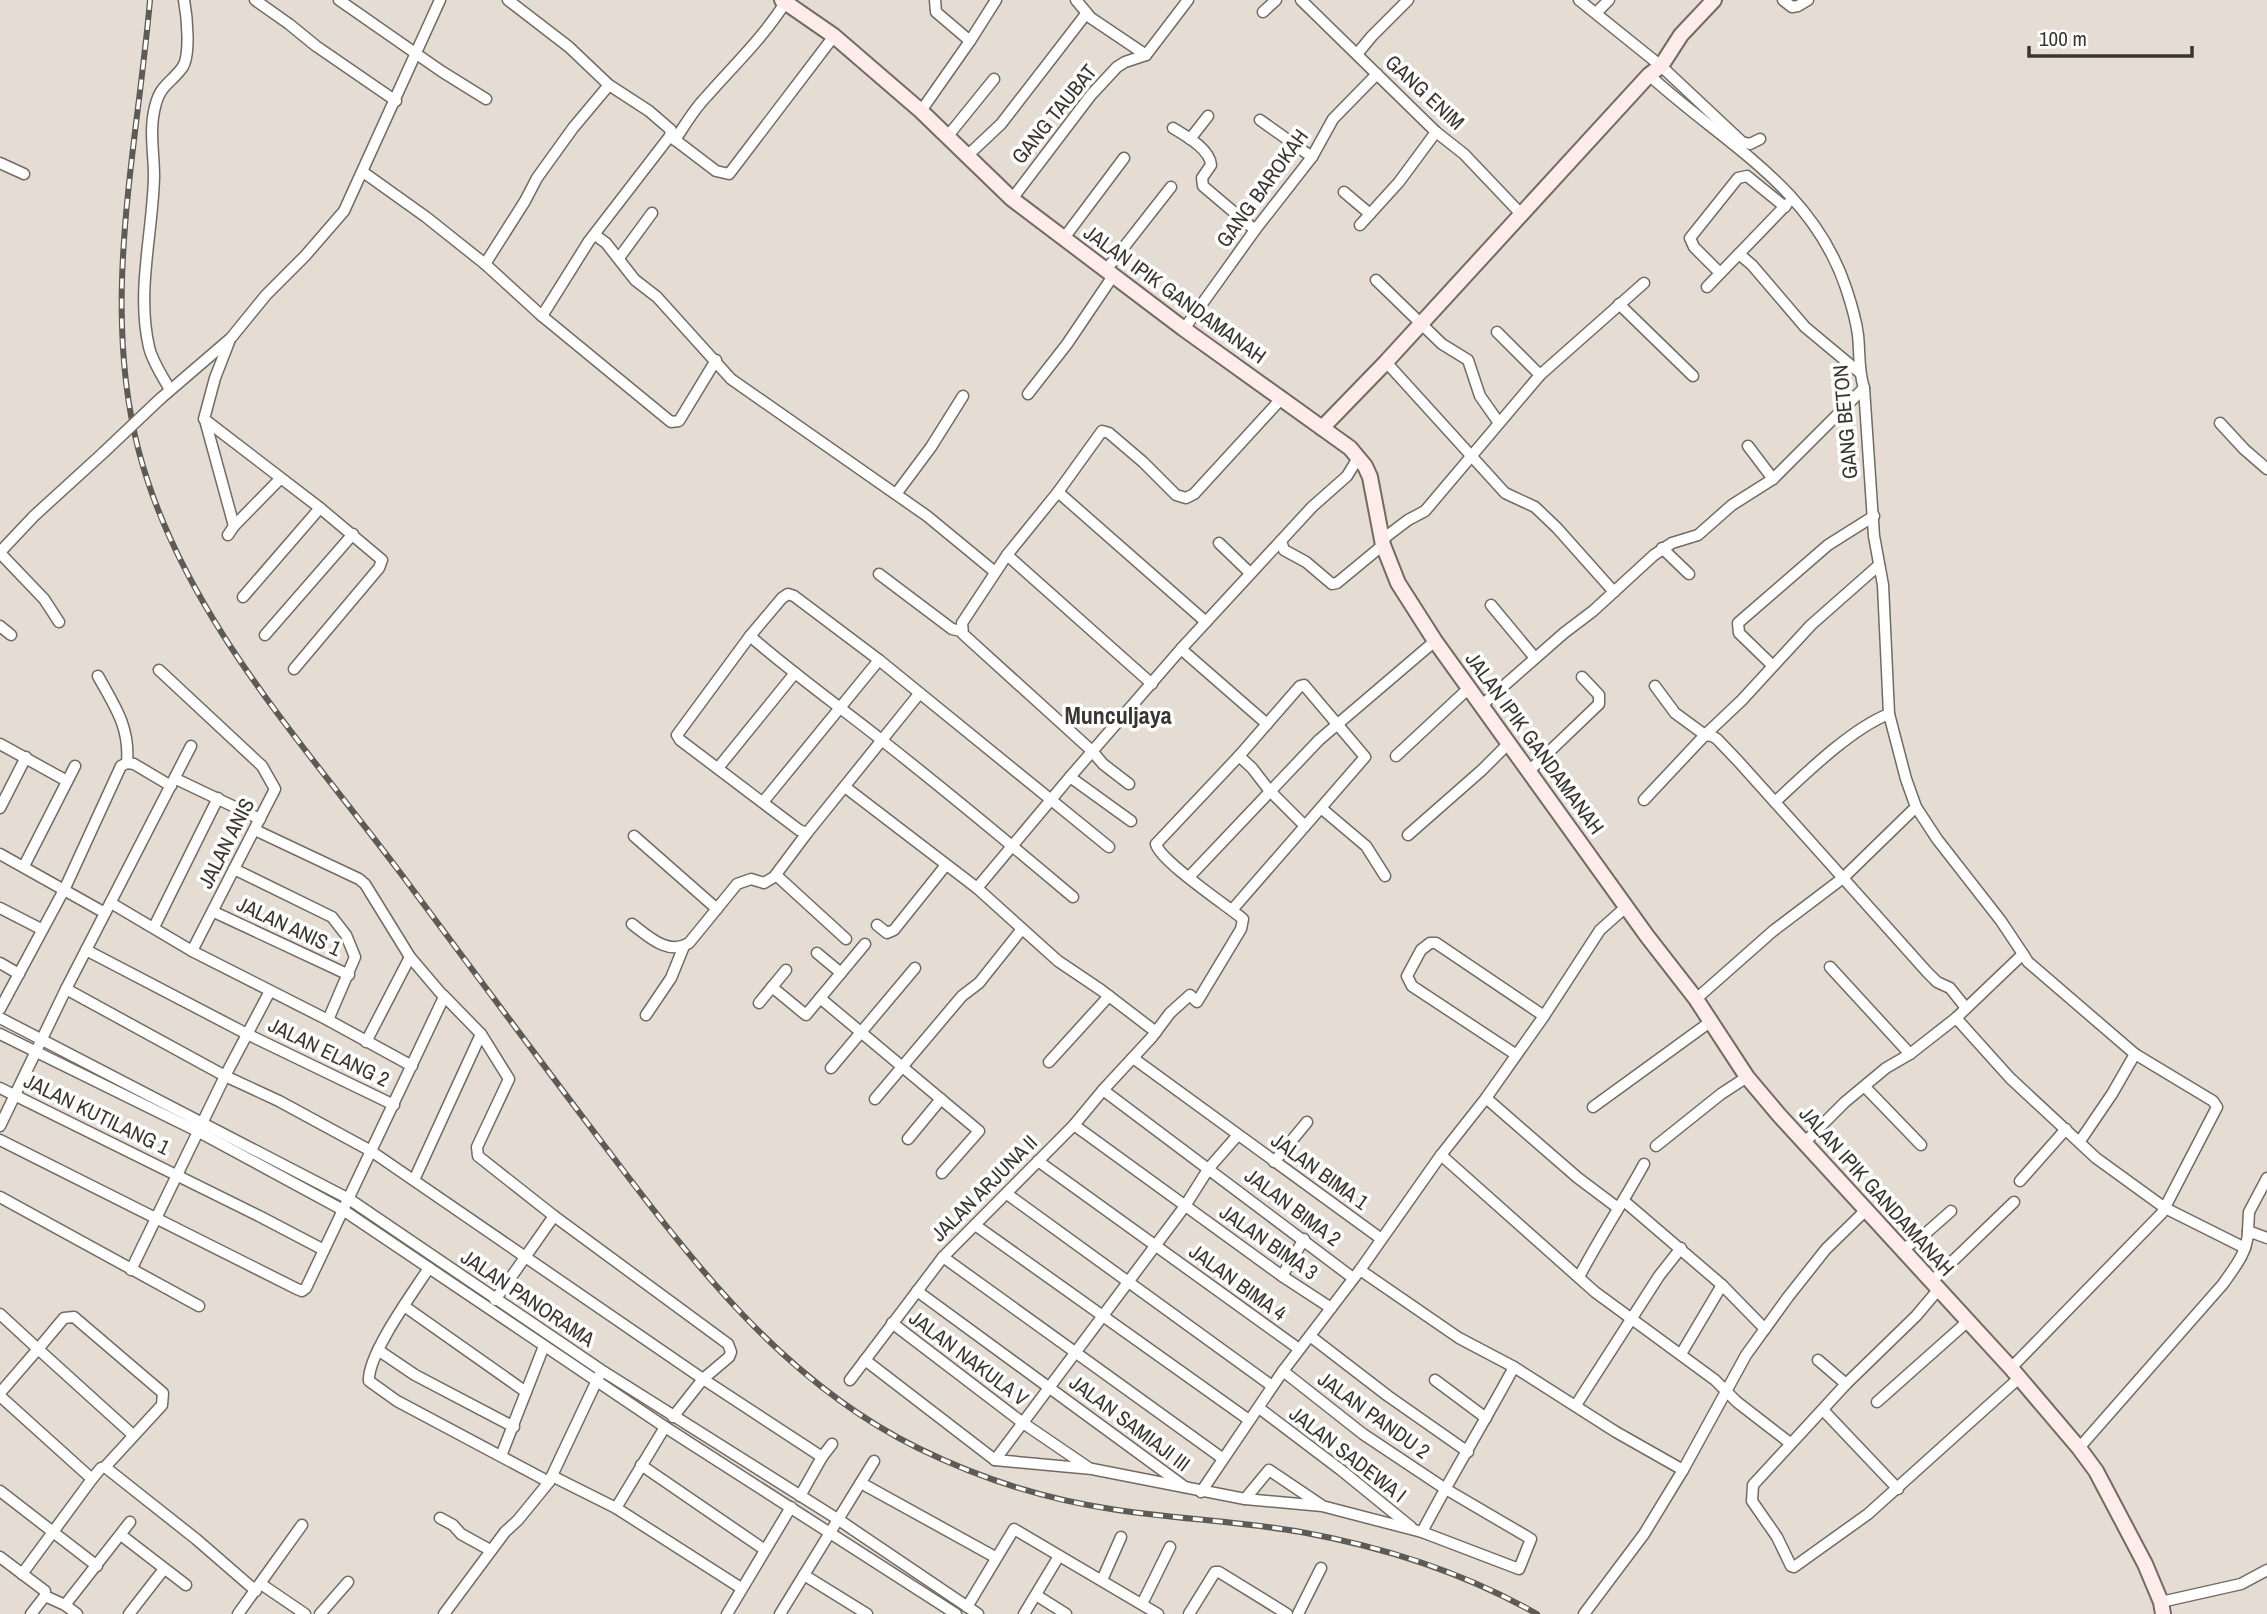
<svg xmlns="http://www.w3.org/2000/svg" width="2267" height="1614" font-family="'Archivo Narrow',sans-serif">
<rect width="100%" height="100%" fill="#e5ddd3"/>
<g fill="none" stroke-linecap="round" stroke-linejoin="round">
<g stroke="#726b62" stroke-width="13">
<g id="street">
<polyline points="255,0 289,24 316,46 396,101"/>
<polyline points="339,0 441,71 486,99"/>
<polyline points="508,0 569,47 609,85 649,111 671,130 670,136 589,241 542,316"/>
<polyline points="935,0 936,12 970,41"/>
<polyline points="1076,0 1091,18 1146,55"/>
<polyline points="1301,0 1436,132 1464,154 1522,215"/>
<polyline points="1579,0 1661,66 1742,142 1750,144 1760,139"/>
<polyline points="1783,0 1792,7 1798,6 1808,0"/>
<polyline points="1263,12 1276,0"/>
<polyline points="1596,13 1609,0"/>
<polyline points="1357,54 1372,36 1408,0"/>
<path d="M 1649,75 C 1723,143 1812,186 1846,288 C 1851,303 1856,319 1858,335 C 1860,353 1858,370 1864,388 L 1874,536 L 1883,585 L 1889,714 L 1906,779 L 1916,807 L 1937,839 L 2001,921 L 2023,954 L 1956,1018 L 1910,1054 L 1886,1068 L 1845,1102 L 1804,1143"/>
<polyline points="921,111 970,41 996,0"/>
<polyline points="1260,120 1312,157"/>
<path d="M 1173,128 C 1186,136 1210,149 1211,165 L 1202,178 L 1203,186 L 1255,230"/>
<polyline points="670,136 716,171 729,174 834,36"/>
<polyline points="947,137 994,79"/>
<polyline points="1190,139 1208,116"/>
<path d="M 675,140 C 685,125 694,109 707,96 C 736,63 763,38 787,0"/>
<polyline points="967,156 1001,124 1086,14"/>
<polyline points="0,163 24,174"/>
<polyline points="363,172 426,217 485,264 542,316 671,422 679,421 716,360"/>
<polyline points="1344,192 1370,214"/>
<polyline points="1012,199 1091,95 1117,67 1125,62 1146,55 1188,0"/>
<polyline points="1360,225 1399,182 1436,132"/>
<polyline points="595,235 606,243 635,280 657,297 731,379 927,516 995,572"/>
<polyline points="1064,238 1124,158"/>
<polyline points="1739,254 1752,265 1805,327 1859,372"/>
<polyline points="619,258 652,213"/>
<polyline points="485,264 525,201 537,178 573,128 609,85"/>
<polyline points="1106,270 1171,187"/>
<polyline points="1720,273 1694,247 1690,238 1738,178 1747,176 1785,207"/>
<polyline points="1376,280 1442,344 1468,360 1480,396 1499,423"/>
<polyline points="1707,287 1787,204"/>
<polyline points="1619,304 1693,376"/>
<polyline points="1184,329 1255,230 1312,157 1333,119 1377,74"/>
<polyline points="1497,332 1540,375"/>
<polyline points="229,342 215,378 204,419 320,508 382,560 379,568 294,669"/>
<polyline points="1386,362 1505,493 1535,507 1557,528 1614,592"/>
<path d="M 170,390 C 163,377 152,361 149,347 C 136,291 153,232 154,176 C 154,153 149,130 155,107 C 160,85 170,84 182,68 C 191,56 187,16 184,0"/>
<polyline points="1028,394 1067,344 1113,276"/>
<polyline points="160,399 231,338 266,295 305,256 344,211 440,0"/>
<polyline points="205,420 234,526"/>
<polyline points="2220,423 2244,449 2267,469"/>
<polyline points="1748,446 1773,479"/>
<polyline points="1058,492 1206,622"/>
<polyline points="896,494 931,447 963,396"/>
<polyline points="228,535 234,526 280,479"/>
<polyline points="1383,539 1408,520 1425,511 1540,375 1644,283"/>
<polyline points="1281,541 1284,550 1306,562 1332,584 1337,583 1383,545"/>
<polyline points="1219,543 1250,573"/>
<polyline points="1662,548 1689,574"/>
<polyline points="0,552 34,516 103,453"/>
<polyline points="0,553 44,599 59,622"/>
<polyline points="1007,555 1152,684"/>
<polyline points="879,574 952,629 961,631"/>
<polyline points="243,597 320,508"/>
<polyline points="1491,605 1535,658"/>
<polyline points="0,626 11,635"/>
<polyline points="265,635 353,534"/>
<polyline points="750,636 782,598 788,594 794,596 879,660 1109,847"/>
<polyline points="1181,649 1267,724"/>
<polyline points="1773,666 1739,633 1738,623 1828,545 1874,516"/>
<polyline points="159,670 262,766 275,789 192,951"/>
<path d="M 98,676 C 115,707 130,727 127,763"/>
<path d="M 919,694 L 807,833 L 799,830 L 680,740 L 677,735 L 750,636 C 791,672 836,704 879,738 C 945,790 1009,843 1073,897"/>
<polyline points="1482,705 1564,633 1593,611 1654,555 1672,543 1698,535 1732,505 1773,479 1864,388"/>
<polyline points="0,744 67,781"/>
<polyline points="1239,756 1252,768 1269,790 1305,826"/>
<polyline points="1396,756 1469,688"/>
<polyline points="718,768 795,673"/>
<polyline points="1529,771 1599,704 1599,695 1582,677"/>
<polyline points="1070,777 1131,821"/>
<polyline points="176,779 260,819"/>
<polyline points="1129,784 1103,764 1092,751 963,634 962,623 1007,555 1058,492 1102,431 1109,433 1143,462 1176,495 1186,498 1194,494 1281,399"/>
<polyline points="845,787 977,888 1058,961 1101,990 1156,1032"/>
<polyline points="1644,800 1705,735 1675,713 1655,686"/>
<polyline points="763,802 879,660"/>
<path d="M 1775,802 C 1805,774 1852,728 1889,714"/>
<polyline points="1916,807 1843,878 1927,972 1937,982 1950,988 1966,1008"/>
<polyline points="0,808 26,757"/>
<polyline points="1321,808 1366,846 1385,876"/>
<polyline points="1408,835 1482,770 1509,743"/>
<polyline points="634,836 717,909"/>
<polyline points="0,854 105,913"/>
<polyline points="24,866 75,766"/>
<polyline points="234,869 332,917 346,935 355,957 328,1020"/>
<polyline points="776,875 846,939"/>
<polyline points="1189,877 1319,740 1435,641"/>
<polyline points="977,888 1070,777 1181,649 1312,507 1347,476 1358,458"/>
<polyline points="111,903 192,951 328,1020 412,1066"/>
<polyline points="0,908 41,929"/>
<polyline points="214,912 349,975"/>
<path d="M 632,924 C 648,936 668,956 689,943 L 737,884 L 751,879 L 764,883 L 774,877 L 807,833"/>
<polyline points="877,925 887,933 894,930 946,865"/>
<polyline points="154,927 218,798"/>
<polyline points="86,950 247,1034 394,1105"/>
<polyline points="817,953 841,973"/>
<polyline points="0,963 19,974"/>
<polyline points="1830,967 1910,1054"/>
<polyline points="772,987 806,1015 865,944"/>
<polyline points="66,989 225,1076 279,1101 371,1151 703,1379 822,1457"/>
<polyline points="443,995 481,1034 509,1079 477,1147 478,1156 554,1216 728,1344 731,1352 729,1357 703,1379 673,1417"/>
<polyline points="820,998 979,1131 942,1173"/>
<polyline points="1696,999 1773,931 1843,878 1738,761 1717,739 1712,736 1705,735 1742,700 1811,625 1879,565"/>
<polyline points="759,1003 786,970"/>
<polyline points="0,1009 65,888 121,766 127,763 134,764 171,786"/>
<polyline points="646,1015 671,978 684,946"/>
<polyline points="0,1018 349,1199 601,1370 839,1520 978,1614"/>
<polyline points="1956,1018 2010,1078 2096,1158 2165,1208 2245,1248"/>
<polyline points="0,1034 199,1132 343,1210 665,1427 956,1614"/>
<polyline points="366,1042 410,957"/>
<polyline points="1515,1054 1412,986 1407,976 1421,950 1430,943 1436,943 1544,1016"/>
<polyline points="1133,1058 1380,1238"/>
<polyline points="1049,1062 1109,996"/>
<polyline points="831,1068 915,968"/>
<polyline points="1865,1087 1921,1145"/>
<polyline points="0,1088 261,1217 324,1250"/>
<polyline points="1103,1090 1353,1278"/>
<polyline points="1486,1098 1578,1178 1618,1208"/>
<polyline points="875,1099 962,996 979,983 1022,929"/>
<polyline points="1593,1107 1710,1022"/>
<polyline points="1074,1125 1282,1276 1331,1308"/>
<polyline points="0,1126 66,989 191,746"/>
<polyline points="908,1139 941,1099"/>
<polyline points="0,1140 297,1289 302,1291 306,1288 444,997 410,957 365,884 359,879 255,830"/>
<polyline points="2080,1141 2112,1094 2135,1054"/>
<polyline points="1656,1146 1721,1094 1747,1077"/>
<polyline points="1441,1155 1595,1292 1715,1380 1737,1402 1790,1443"/>
<polyline points="1038,1161 1299,1349"/>
<polyline points="1274,1162 1307,1122"/>
<polyline points="414,1180 481,1034"/>
<polyline points="2020,1181 2066,1129"/>
<polyline points="1007,1194 1272,1386"/>
<polyline points="0,1197 199,1306"/>
<polyline points="1624,1201 1722,1285 1765,1329"/>
<polyline points="975,1225 1249,1420"/>
<polyline points="2248,1231 2249,1212 2267,1178"/>
<polyline points="1902,1250 1925,1234 1951,1211"/>
<polyline points="943,1257 1222,1458"/>
<path d="M 429,1268 C 414,1291 367,1355 369,1381 L 397,1401 L 549,1482"/>
<polyline points="131,1270 225,1076 270,991"/>
<polyline points="1360,1270 1459,1338 1514,1367 1616,1432 1683,1470"/>
<polyline points="1282,1276 1304,1239"/>
<path d="M 1579,1277 C 1599,1238 1623,1203 1644,1164"/>
<polyline points="1931,1282 2014,1202"/>
<polyline points="1938,1290 1916,1316 1846,1384 1753,1485 1752,1501 1777,1537 1791,1566 1794,1567 1868,1514 2018,1379"/>
<polyline points="917,1291 1185,1487"/>
<polyline points="495,1300 554,1216"/>
<polyline points="404,1306 526,1392"/>
<polyline points="0,1314 38,1349 0,1393"/>
<polyline points="892,1323 1023,1423 1089,1468"/>
<polyline points="1310,1336 1388,1396 1468,1452"/>
<polyline points="378,1350 415,1375 514,1427"/>
<polyline points="1681,1354 1722,1285"/>
<polyline points="865,1360 995,1460 1092,1469 1245,1499 1322,1506 1422,1532 1519,1569 1531,1539 1444,1488 1363,1434 1283,1371"/>
<polyline points="1818,1360 1846,1384"/>
<polyline points="2011,1368 2162,1213 2217,1107 2213,1101 2135,1054 2028,962 2023,954"/>
<path d="M 850,1380 L 943,1257 L 1074,1125 L 1103,1090 L 1152,1037 L 1170,1013 L 1190,995 L 1197,1002 L 1241,929 L 1243,919 C 1226,905 1160,861 1156,844 L 1239,756 L 1300,686 L 1304,685 L 1365,757 L 1232,910"/>
<polyline points="1435,1380 1486,1418"/>
<polyline points="0,1396 92,1479"/>
<polyline points="1877,1402 1967,1322"/>
<polyline points="1576,1405 1659,1276 1681,1248"/>
<polyline points="1259,1408 1341,1470 1411,1527"/>
<polyline points="1823,1410 1898,1489"/>
<path d="M 2079,1448 L 2223,1284 C 2234,1268 2248,1252 2248,1231 L 2267,1238"/>
<polyline points="501,1456 544,1346"/>
<polyline points="995,1460 1185,1206 1209,1168 1237,1136"/>
<polyline points="641,1465 765,1550"/>
<polyline points="105,1467 162,1405 163,1393 74,1317 64,1318 38,1349 133,1435"/>
<polyline points="552,1476 616,1508 741,1588"/>
<polyline points="861,1483 995,1557"/>
<polyline points="0,1491 97,1566"/>
<polyline points="1201,1492 1283,1371 1360,1270 1441,1155 1486,1098 1544,1016 1600,930 1627,906"/>
<polyline points="800,1496 822,1457 832,1444"/>
<polyline points="1245,1499 1269,1470 1321,1505"/>
<polyline points="616,1508 665,1427"/>
<polyline points="440,1518 453,1525 461,1534 490,1550"/>
<path d="M 1422,1532 C 1451,1476 1484,1423 1514,1367"/>
<polyline points="121,1535 186,1585"/>
<polyline points="0,1557 45,1591 45,1596 31,1614"/>
<polyline points="22,1574 92,1479 101,1468 105,1467 196,1539 256,1591"/>
<polyline points="804,1575 867,1614"/>
<polyline points="1102,1580 1121,1537"/>
<polyline points="261,1584 305,1614"/>
<polyline points="1036,1595 1066,1614"/>
<polyline points="45,1596 65,1605 77,1614"/>
<polyline points="2161,1602 2241,1584 2267,1570"/>
<polyline points="1142,1604 1170,1547"/>
<polyline points="65,1605 130,1522"/>
<polyline points="967,1607 1014,1529 1158,1614"/>
<polyline points="129,1614 164,1569"/>
<polyline points="238,1614 302,1525"/>
<polyline points="320,1614 348,1582"/>
<polyline points="444,1614 505,1532 518,1520 549,1482 599,1376"/>
<polyline points="727,1614 791,1507"/>
<polyline points="780,1614 874,1461"/>
<polyline points="1024,1614 1059,1556"/>
<polyline points="1189,1614 1215,1572 1219,1572 1287,1614"/>
<polyline points="1298,1614 1321,1568"/>
<polyline points="1584,1614 1644,1534 1683,1470 1746,1355 1788,1297 1826,1249 1866,1210"/>
</g>
</g>
<g stroke="#726b62" stroke-width="18">
<g id="secondary">
<polyline points="782,0 834,36 921,111 1012,199 1184,329 1350,448 1365,466 1370,477 1383,545 1398,583 1435,641 1647,936 1696,999 1747,1077 1779,1115 2011,1368 2079,1448 2096,1471 2145,1564 2161,1602 2163,1614"/>
<polyline points="1322,428 1386,362 1649,75 1661,66 1681,35 1714,0"/>
</g>
</g>
<use href="#street" stroke="#fff" stroke-width="10"/>
<use href="#secondary" stroke="#feeceb" stroke-width="14"/>
<g stroke="#5e5a55" stroke-width="6">
<path id="rail" d="M 150,0 C 137,150 100,303 139,452 C 182,614 304,744 402,875 C 471,968 540,1061 610,1153 C 697,1268 786,1383 918,1448 C 979,1478 1044,1499 1111,1509 C 1174,1519 1238,1521 1301,1532 C 1384,1547 1463,1572 1537,1614"/>
</g>
<use href="#rail" stroke="#fff" stroke-width="3.5" stroke-dasharray="10" stroke-linecap="butt"/>
<g stroke="#726b62" stroke-width="13" stroke-linecap="butt">
<polyline id="street-bridge" points="103,453 160,399"/>
</g>
<use href="#street-bridge" stroke="#fff" stroke-width="10"/>
</g>
<g text-anchor="middle" dominant-baseline="central" stroke-width="7" stroke-linejoin="round" paint-order="stroke">
<g font-size="21" fill="#393632" stroke="#fff">
<text transform="translate(1425 92) rotate(43)">GANG ENIM</text>
<text transform="translate(1054 114) rotate(-51)">GANG TAUBAT</text>
<text transform="translate(1262 188) rotate(-54)">GANG BAROKAH</text>
<text transform="translate(1175 294) rotate(36)">JALAN IPIK GANDAMANAH</text>
<text transform="translate(1845 422) rotate(-95)">GANG BETON</text>
<text transform="translate(1535 743) rotate(54)">JALAN IPIK GANDAMANAH</text>
<text transform="translate(226 843) rotate(-63)">JALAN ANIS</text>
<text transform="translate(289 926) rotate(25)">JALAN ANIS 1</text>
<text transform="translate(329 1052) rotate(26)">JALAN ELANG 2</text>
<text transform="translate(97 1114) rotate(26)">JALAN KUTILANG 1</text>
<text transform="translate(1320 1171) rotate(36)">JALAN BIMA 1</text>
<text transform="translate(984 1188) rotate(-45)">JALAN ARJUNA II</text>
<text transform="translate(1877 1191) rotate(48)">JALAN IPIK GANDAMANAH</text>
<text transform="translate(1293 1207) rotate(37)">JALAN BIMA 2</text>
<text transform="translate(1269 1242) rotate(35)">JALAN BIMA 3</text>
<text transform="translate(1238 1282) rotate(36)">JALAN BIMA 4</text>
<text transform="translate(528 1298) rotate(34)">JALAN PANORAMA</text>
<text transform="translate(969 1358) rotate(37)">JALAN NAKULA V</text>
<text transform="translate(1374 1415) rotate(36)">JALAN PANDU 2</text>
<text transform="translate(1130 1423) rotate(37)">JALAN SAMIAJI III</text>
<text transform="translate(1348 1454) rotate(38)">JALAN SADEWA I</text>
</g>
<g font-size="24" font-weight="bold" fill="#393632" stroke="#fff">
<text x="1118" y="715">Munculjaya</text>
</g>
</g>
<path d="M2029 46v10h163v-10" fill="none" stroke="#393632" stroke-width="3.5"/>
<text x="2039" y="46" font-size="21" fill="#393632" stroke="#ffffff" stroke-width="5" paint-order="stroke">100 m</text>
</svg>
